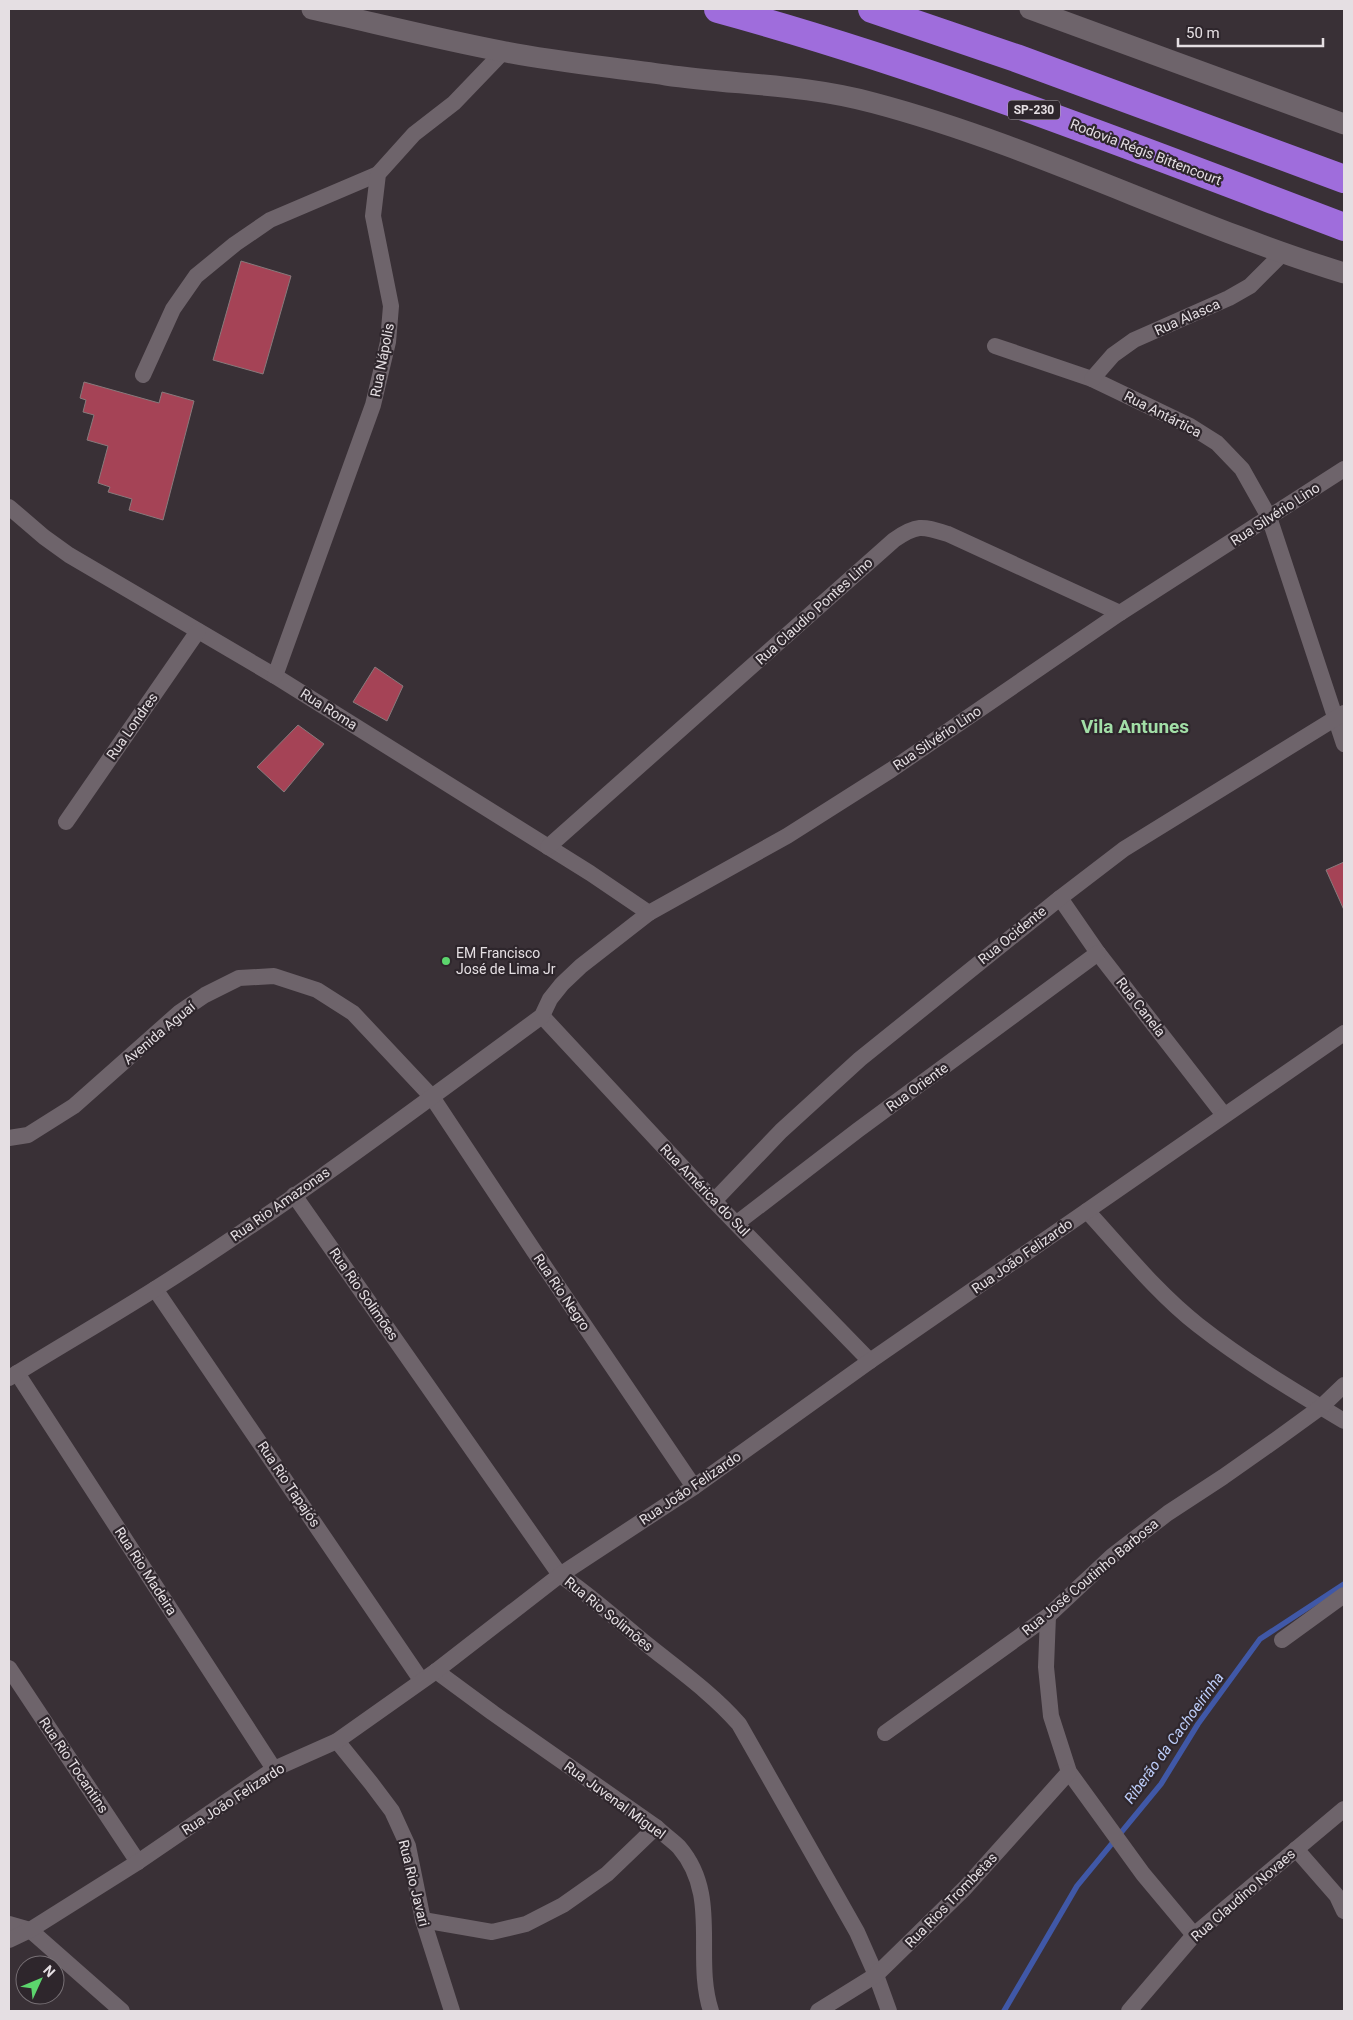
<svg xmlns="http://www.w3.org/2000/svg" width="1353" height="2020" font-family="Roboto,sans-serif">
<rect width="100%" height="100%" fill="#393036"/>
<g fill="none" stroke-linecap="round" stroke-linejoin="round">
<polyline stroke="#4058a7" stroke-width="5.5" points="1004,2011 1077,1886 1161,1784 1198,1724 1260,1639 1344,1584"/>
</g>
<g fill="#a54356" stroke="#887a7c">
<polygon points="241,261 291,276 263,374 213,360"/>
<polygon points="84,382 159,403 162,392 194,401 163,520 129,510 132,499 108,492 110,487 98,483 108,446 87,440 94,415 83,412 86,400 80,398"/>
<polygon points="375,667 403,686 387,721 353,702"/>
<polygon points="298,725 324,744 284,792 257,767"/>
<polygon points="1344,862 1344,910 1326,870"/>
</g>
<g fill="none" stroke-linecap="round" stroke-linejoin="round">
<g stroke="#6e646b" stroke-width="16">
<polyline points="995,346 1092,379 1190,426 1217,443 1242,469 1269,517 1344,744"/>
<polyline points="143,375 173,309 196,276 235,244 270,220 378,174"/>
<polyline points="1092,379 1113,355 1134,340 1229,298 1250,286 1282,254"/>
<polyline points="9,507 44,537 69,555 275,676 590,873 649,913"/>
<polyline points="275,676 373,405 388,342 391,306 373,216 378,174 414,134 454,103 503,52"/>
<polyline points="66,822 198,631"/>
<path d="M 548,847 L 894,540 C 917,524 922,526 948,534 L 1120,613"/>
<polyline points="1060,898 1098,953 1224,1115"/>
<polyline points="542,1016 714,1201 870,1361"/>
<polyline points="9,1138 28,1135 74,1106 180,1012 205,995 239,978 274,976 317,990 353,1013 432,1097 534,1251 694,1487"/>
<path d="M 294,1195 L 560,1575 C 590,1595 616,1619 644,1642 C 676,1668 711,1692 739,1724 L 857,1932 L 876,1975 L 889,2011"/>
<polyline points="714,1201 781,1131 860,1059 1060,898 1124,849 1344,713"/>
<path d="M 1087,1211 C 1122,1249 1157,1293 1198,1325 C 1244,1361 1294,1391 1344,1421"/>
<polyline points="737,1223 858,1130 1098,953"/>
<polyline points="155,1289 421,1680"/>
<polyline points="17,1373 274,1769"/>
<path d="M 9,1378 C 57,1348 106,1320 155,1289 C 288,1205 415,1109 542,1016 L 550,999 L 562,984 L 581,966 L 649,913 L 787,836 L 891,770 L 1120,613 L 1344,469"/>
<polyline points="1048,1616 1046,1667 1051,1716 1069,1772 1143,1874 1194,1935"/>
<polyline points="1282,1640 1344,1595"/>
<polyline points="9,1668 138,1862"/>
<path d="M 436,1671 L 493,1713 L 656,1827 C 663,1834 672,1840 679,1847 C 721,1896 693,1956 711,2011"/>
<polyline points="885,1733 1048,1616 1112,1556 1168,1513 1223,1477 1277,1439 1321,1407 1344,1385"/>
<polyline points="337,1741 371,1783 392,1811 408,1846 423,1920 452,2011"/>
<polyline points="1296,1849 1337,1896 1344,1911"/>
<polyline points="423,1920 492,1932 526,1924 563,1905 607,1874 656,1827"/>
<polyline points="9,1924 30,1930 122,2011"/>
<polyline points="9,1940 30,1930 138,1862 274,1769 337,1741 436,1671 560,1575 694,1487 870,1361 1344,1033"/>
<polyline points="818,2011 876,1975 965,1888 1069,1772"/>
<polyline points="1129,2011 1194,1935 1344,1809"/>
</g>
<g stroke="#6e646b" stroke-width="21">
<path d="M 312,9 C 375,23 438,39 501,51 C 555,62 611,67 666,75 C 735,85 806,84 874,103 C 1036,146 1185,224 1344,273"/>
<polyline points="1030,9 1344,124"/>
</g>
<g stroke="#9f6ddc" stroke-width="28">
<path d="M 718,9 C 931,67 1138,149 1344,227"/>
<polyline points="872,9 1016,58 1344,179"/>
</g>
</g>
<circle fill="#5cd56d" stroke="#2e262c" stroke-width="2" cx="446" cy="961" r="5"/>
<g text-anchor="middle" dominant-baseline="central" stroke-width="4.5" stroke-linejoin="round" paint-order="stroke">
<rect fill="#2e262c" stroke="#aea8ac" stroke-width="1" x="1008" y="100.5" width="52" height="19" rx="4"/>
<g font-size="12" font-weight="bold" fill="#e5dfe3">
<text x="1034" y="110">SP-230</text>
</g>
<g font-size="14" fill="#e5dfe3" stroke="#2e262c">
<text transform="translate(1146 152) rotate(21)">Rodovia Régis Bittencourt</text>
<text transform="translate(1187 317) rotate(-24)">Rua Alasca</text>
<text transform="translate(382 360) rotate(-79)">Rua Nápolis</text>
<text transform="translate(1163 414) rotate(27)">Rua Antártica</text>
<text transform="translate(1275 514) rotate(-33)">Rua Silvério Lino</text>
<text transform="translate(814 611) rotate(-42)">Rua Claudio Pontes Lino</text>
<text transform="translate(329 709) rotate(32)">Rua Roma</text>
<text transform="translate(132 726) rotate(-55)">Rua Londres</text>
<text transform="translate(937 738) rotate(-34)">Rua Silvério Lino</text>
<text transform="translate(1012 935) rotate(-39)">Rua Ocidente</text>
<text transform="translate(1141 1007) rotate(52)">Rua Canela</text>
<text transform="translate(159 1033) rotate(-40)">Avenida Aguaí</text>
<text transform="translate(917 1087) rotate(-36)">Rua Oriente</text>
<text transform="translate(705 1190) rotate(46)">Rua América do Sul</text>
<text transform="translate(280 1204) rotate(-35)">Rua Rio Amazonas</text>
<text transform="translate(1022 1256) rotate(-35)">Rua João Felizardo</text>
<text transform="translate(562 1292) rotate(56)">Rua Rio Negro</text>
<text transform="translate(364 1294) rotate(55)">Rua Rio Solimões</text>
<text transform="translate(289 1484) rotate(56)">Rua Rio Tapajós</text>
<text transform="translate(690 1488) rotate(-34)">Rua João Felizardo</text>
<text transform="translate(146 1571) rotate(57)">Rua Rio Madeira</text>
<text transform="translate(1090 1577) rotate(-40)">Rua José Coutinho Barbosa</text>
<text transform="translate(609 1614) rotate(39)">Rua Rio Solimões</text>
<text transform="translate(74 1765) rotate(56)">Rua Rio Tocantins</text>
<text transform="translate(233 1799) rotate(-33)">Rua João Felizardo</text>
<text transform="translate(615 1800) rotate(36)">Rua Juvenal Miguel</text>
<text transform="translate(414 1883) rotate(76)">Rua Rio Javari</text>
<text transform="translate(1243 1895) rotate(-41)">Rua Claudino Novaes</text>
<text transform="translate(951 1900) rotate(-46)">Rua Rios Trombetas</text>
</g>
<g font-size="14" fill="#e5dfe3" stroke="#2e262c" text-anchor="start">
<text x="456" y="953">EM Francisco<tspan x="456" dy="16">José de Lima Jr</tspan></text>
</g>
<g font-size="15" font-style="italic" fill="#bdcdf9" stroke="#2e262c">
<text transform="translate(1174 1738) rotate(-54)">Riberão da Cachoeirinha</text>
</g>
<g font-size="19" font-weight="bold" fill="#a2dfa7" stroke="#2e262c">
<text x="1135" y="726">Vila Antunes</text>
</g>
</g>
<rect width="1353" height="2020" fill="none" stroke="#e5dfe3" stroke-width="20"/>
<g transform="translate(40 1980) rotate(46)"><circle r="24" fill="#2e262c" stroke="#777075"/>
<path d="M0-4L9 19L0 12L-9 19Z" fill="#5cd56d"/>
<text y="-8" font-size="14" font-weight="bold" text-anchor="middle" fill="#e5dfe3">N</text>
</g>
<path d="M1178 38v8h145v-8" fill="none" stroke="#e5dfe3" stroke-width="2.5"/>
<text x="1186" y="38" font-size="15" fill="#e5dfe3" stroke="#2e262c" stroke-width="4" paint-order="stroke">50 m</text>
</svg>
